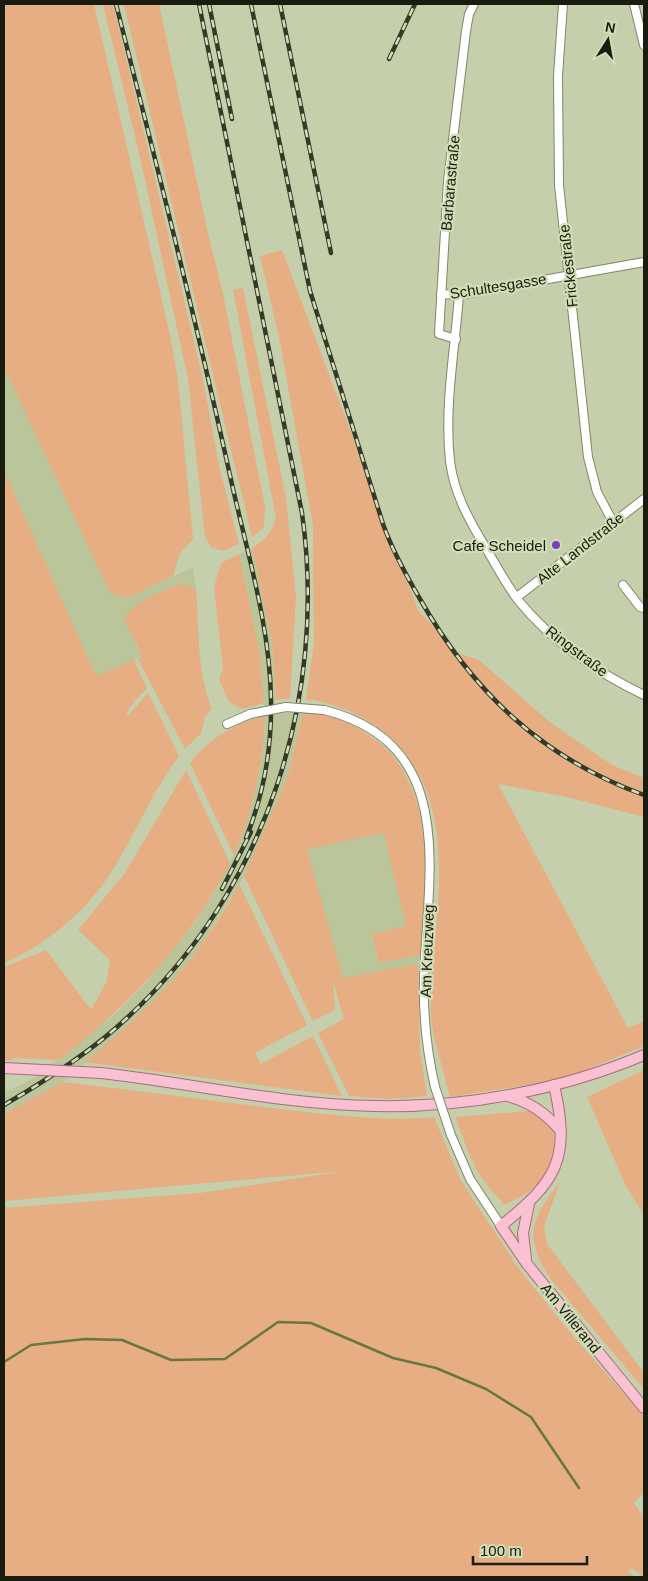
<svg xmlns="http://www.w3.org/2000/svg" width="648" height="1581" font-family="Helvetica,sans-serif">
<rect width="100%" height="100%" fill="#c5cfab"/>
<g fill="#bac59a">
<polygon points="4,367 110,593 128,598 193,567 196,590 191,586 135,646 142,657 96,676 4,471"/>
<polygon points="252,548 272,641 276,714 303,713 288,776 260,843 244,876 209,933 179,975 146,1010 63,1082 4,1114 4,1093 28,1081 62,1058 116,1013 144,985 195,923 213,895 239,844 251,809 258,776 265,717 259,648 239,554"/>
<polygon points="384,832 406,926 372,934 379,963 420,955 418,964 343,979 306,849"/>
</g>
<g fill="#e6ae82">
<polygon points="4,4 94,4 170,335 178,380 193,539 180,553 173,576 128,598 110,593 4,367"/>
<polygon points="103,4 113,4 202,375 220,470 239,544 223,551 211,547 205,536 188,379 140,157"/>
<polygon points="124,4 159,4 208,233 223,294 265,507 264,527 252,537"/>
<path d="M 282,250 L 418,610 L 457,653 L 479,660 L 551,723 L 612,765 L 644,778 L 644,817 L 567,797 L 498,784 L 628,1028 L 644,1021 L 644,1046 L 583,1071 L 552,1081 L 450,1097 C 445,1075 432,1036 431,1016 C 429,925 466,817 396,743 C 372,718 339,704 306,699 L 314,643 L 313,526 L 279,337 L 260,256 Z"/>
<path d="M 243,288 L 286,498 L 296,597 L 290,699 L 276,700 L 272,641 L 252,548 C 266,540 271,533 276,518 L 233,290 Z"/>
<path d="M 4,471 L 96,676 L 134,660 L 147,689 L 136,699 L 126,713 L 128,716 L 148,693 L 179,756 C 151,793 134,838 108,877 C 83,914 44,946 4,963 Z"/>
<polygon points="239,554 259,648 264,703 242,709 229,702 219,679 223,669 214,587 221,563"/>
<path d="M 177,585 L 187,585 L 196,590 C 199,626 197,675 212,708 L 205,717 L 201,733 L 185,749 L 138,659 L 142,657 L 124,619 C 135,600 158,594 177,585 Z"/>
<path d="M 303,713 C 326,713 346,720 364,732 C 440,778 427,879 420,955 L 379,963 L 372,934 L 406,926 L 384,833 L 307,849 L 343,978 L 418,964 L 420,1050 L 427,1096 L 390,1099 L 349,1096 L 318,1033 L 344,1019 L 333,981 L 335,1010 L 313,1021 L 244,876 L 288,776 Z"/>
<path d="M 265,716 C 262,764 254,811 234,855 L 190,763 C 209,739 234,723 265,716 Z"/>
<path d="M 186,770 L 230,863 C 190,942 130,1003 62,1058 L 58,1060 L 13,1058 L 13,1060 L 4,1061 L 4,967 L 46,950 L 91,1010 L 107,981 L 110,960 L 78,930 L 125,873 Z"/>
<path d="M 239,884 L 307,1025 L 255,1053 L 261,1064 L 313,1036 L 342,1096 L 84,1062 C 151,1009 199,960 239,884 Z"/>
<polygon points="644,1070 644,1215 626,1186 587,1097"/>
<path d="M 63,1082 C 136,1090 209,1101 282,1109 C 333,1115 383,1122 434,1117 L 461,1181 L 519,1269 L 567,1329 L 644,1417 L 644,1492 L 634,1503 L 644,1518 L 644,1577 L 632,1568 L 628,1571 L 635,1577 L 4,1577 L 4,1208 L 200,1193 L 344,1171 L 4,1201 L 4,1114 Z"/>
<path d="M 528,1111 C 532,1112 539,1113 543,1115 C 562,1128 555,1164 542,1179 C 533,1191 517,1199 504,1205 C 499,1197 491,1192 486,1184 C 471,1165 464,1139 455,1117 Z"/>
<path d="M 560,1182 L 544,1226 L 547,1244 L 644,1373 L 644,1389 L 550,1278 C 523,1235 531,1220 560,1182 Z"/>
</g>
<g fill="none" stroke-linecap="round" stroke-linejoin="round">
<polyline stroke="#6a7641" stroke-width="2.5" points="4,1362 31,1345 85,1339 122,1340 171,1360 225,1359 278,1322 311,1323 393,1358 436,1368 486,1389 531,1417 579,1488"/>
<g stroke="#7f8765" stroke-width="10">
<g id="minor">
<polyline points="563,4 558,76 559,185 588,457 597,492 613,522"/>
<polyline points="634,4 644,45"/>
<polyline points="441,294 459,295 644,262"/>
<path d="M 459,295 C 455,349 444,407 450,461 C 454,493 468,518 484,545 C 495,563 505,583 518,600 C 550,640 598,673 644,695"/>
<polyline points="456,339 439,334 448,181 466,31 469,14 474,4"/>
<polyline points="623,585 640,607 644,608"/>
<polyline points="517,597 644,499"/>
<path d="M 324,710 C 460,744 427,874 424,978 C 423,1014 427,1052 435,1087"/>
<polyline points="227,724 250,714"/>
<polyline points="451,1135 470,1179 501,1226"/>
</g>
</g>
<g stroke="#a96c7b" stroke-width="12">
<g id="major">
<path d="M 101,1073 C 191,1083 285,1105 375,1106 C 466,1108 561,1090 644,1055"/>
<path d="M 554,1085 C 571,1159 557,1181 501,1226 L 527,1264 L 644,1408"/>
<path d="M 507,1096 C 530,1102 544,1112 560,1130"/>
<polyline points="526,1259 523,1233 529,1204"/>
</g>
</g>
<use href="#minor" stroke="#fff" stroke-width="8"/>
<use href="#major" stroke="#fac1d3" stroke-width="10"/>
<g stroke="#353928" stroke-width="4.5">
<g id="rail">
<path d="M 116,4 C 156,162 196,320 231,480 C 247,552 270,626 271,699 C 272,746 264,794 246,838"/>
<polyline points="209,4 232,119"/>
<path d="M 251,4 L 310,291 L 383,524 C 392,550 406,575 420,599 C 473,692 542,758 644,795"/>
<polyline points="280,4 331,253"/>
<polyline points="389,59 415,4"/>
<polyline points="222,889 251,832"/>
<path d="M 4,1105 C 47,1080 91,1052 127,1018 C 266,890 328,698 302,513 L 199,4"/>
</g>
</g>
<use href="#rail" stroke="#d2dcb7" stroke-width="2.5" stroke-dasharray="8" stroke-linecap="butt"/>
<g stroke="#7f8765" stroke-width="10" stroke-linecap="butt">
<g id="minor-bridge">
<polyline points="250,714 286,707 324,710"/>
<polyline points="435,1087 451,1135"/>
</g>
</g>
<g stroke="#a96c7b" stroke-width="12" stroke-linecap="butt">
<polyline id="major-bridge" points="4,1068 101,1073"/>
</g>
<use href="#minor-bridge" stroke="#fff" stroke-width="8"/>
<use href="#major-bridge" stroke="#fac1d3" stroke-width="10"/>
</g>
<circle fill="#7542b9" stroke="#d2dcb7" stroke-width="2" cx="556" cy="545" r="5"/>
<g text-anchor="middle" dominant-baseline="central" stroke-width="4.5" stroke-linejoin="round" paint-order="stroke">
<g font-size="15" fill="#191c0e" stroke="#d2dcb7">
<text transform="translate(450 183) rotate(-85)">Barbarastraße</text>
<text transform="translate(568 266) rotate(-96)">Frickestraße</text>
<text transform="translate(498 286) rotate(-9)">Schultesgasse</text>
<text transform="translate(580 548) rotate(-38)">Alte Landstraße</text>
<text transform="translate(577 651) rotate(37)">Ringstraße</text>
<text transform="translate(427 951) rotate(-88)">Am Kreuzweg</text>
<text transform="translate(571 1318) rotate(51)">Am Villerand</text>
</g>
<g font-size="15" fill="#191c0e" stroke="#d2dcb7" text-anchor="end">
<text x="546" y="545">Cafe Scheidel</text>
</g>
</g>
<rect width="648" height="1581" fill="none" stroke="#191c0e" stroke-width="10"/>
<g transform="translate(608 40) rotate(11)" stroke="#d2dcb7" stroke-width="4" paint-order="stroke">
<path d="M0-4L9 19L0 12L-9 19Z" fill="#191c0e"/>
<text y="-8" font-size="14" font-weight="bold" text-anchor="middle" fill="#191c0e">N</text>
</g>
<path d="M473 1556v8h114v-8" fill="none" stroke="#191c0e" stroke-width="2.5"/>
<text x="480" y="1556" font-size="15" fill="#191c0e" stroke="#d2dcb7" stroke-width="4" paint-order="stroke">100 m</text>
</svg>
